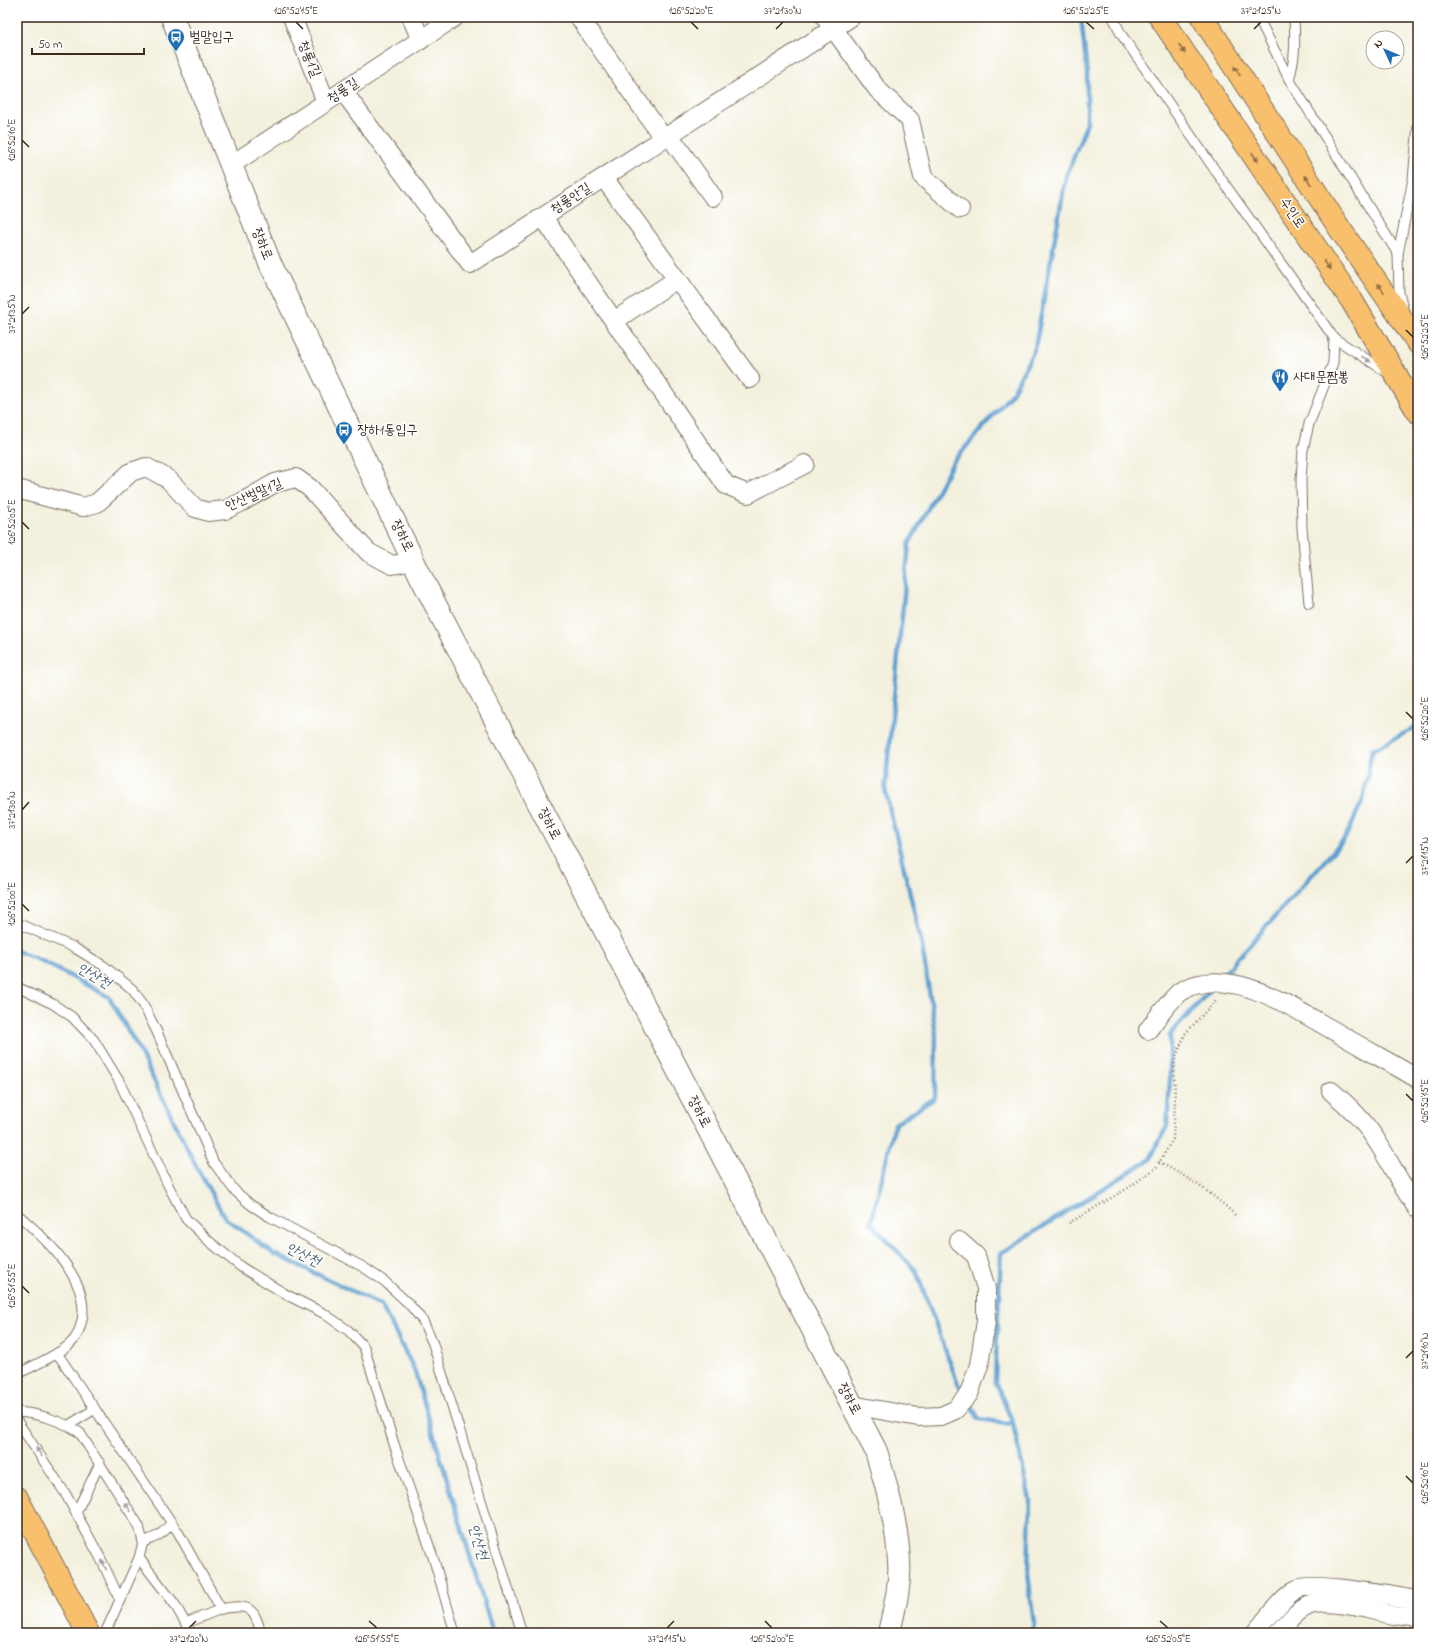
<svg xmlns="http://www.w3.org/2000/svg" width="1435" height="1650" font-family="'Indie Flower','Poor Story',sans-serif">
<rect width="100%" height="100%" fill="#fff"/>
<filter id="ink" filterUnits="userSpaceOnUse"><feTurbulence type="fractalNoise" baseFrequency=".025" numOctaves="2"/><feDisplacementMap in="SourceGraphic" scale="8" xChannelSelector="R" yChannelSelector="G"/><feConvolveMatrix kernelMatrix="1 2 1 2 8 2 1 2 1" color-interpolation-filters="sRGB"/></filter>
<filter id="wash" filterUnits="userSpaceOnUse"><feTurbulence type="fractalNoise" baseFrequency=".012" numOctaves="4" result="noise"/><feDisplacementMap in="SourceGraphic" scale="16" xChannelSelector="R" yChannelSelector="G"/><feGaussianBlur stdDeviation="0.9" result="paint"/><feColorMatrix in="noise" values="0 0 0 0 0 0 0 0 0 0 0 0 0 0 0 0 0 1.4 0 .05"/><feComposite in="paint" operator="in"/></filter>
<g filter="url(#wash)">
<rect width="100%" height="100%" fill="#f3f0dd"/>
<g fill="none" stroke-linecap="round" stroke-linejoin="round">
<g stroke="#5ea0d1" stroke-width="4.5">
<polyline points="17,951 44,962 109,997 138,1048 196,1166 225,1218 273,1253 381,1305 414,1369 493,1633"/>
<polyline points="1221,977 1345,838 1363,800 1372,750 1411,730 1418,724"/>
<polyline points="964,1394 958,1384 916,1271 871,1223 895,1124 935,1098 936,1034 921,940 885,789 909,544 953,462 1013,392 1035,348 1066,177 1087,123 1087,73 1081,17"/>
<polyline points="969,1402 979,1419 1013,1424"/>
<polyline points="1282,1614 1295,1600 1314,1594"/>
<polyline points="1030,1633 1034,1625 1028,1573 1030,1500 1013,1424 995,1380 1001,1253 1150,1159 1167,1126 1170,1080 1170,1035 1211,989"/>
</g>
</g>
</g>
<g filter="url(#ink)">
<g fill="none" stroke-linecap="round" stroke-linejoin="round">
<g stroke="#7b6f61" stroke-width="11">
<g id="service">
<polyline points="1113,17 1121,34 1210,163 1334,338 1388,373"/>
<polyline points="1258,17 1289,79 1398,254"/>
<path d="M 1289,79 C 1296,58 1295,38 1294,17"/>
<polyline points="1403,309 1399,293 1398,254 1413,179 1418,125"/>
<polyline points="1309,603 1302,528 1301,480 1303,450 1309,424 1333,363 1334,338"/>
<polyline points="17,923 73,947 104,966 132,989 143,1004 157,1032 214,1163 234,1190 251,1205 270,1217 363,1267 384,1281 409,1304 423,1321 433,1344 522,1633"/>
<polyline points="17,987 53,1004 72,1017 94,1040 119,1081 169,1187 186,1219 210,1242 241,1267 287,1295 323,1313 349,1331 364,1347 394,1444 434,1560 455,1633"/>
<path d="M 17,1214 C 45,1238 90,1279 82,1320 C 80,1330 77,1338 70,1344 C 60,1354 31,1367 17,1374"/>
<path d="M 57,1353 L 178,1532 L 221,1609 C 248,1604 254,1606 261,1633"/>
<path d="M 17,1412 C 37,1413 63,1421 80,1433 L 139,1526 L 143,1542 L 139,1558 L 105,1633"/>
<polyline points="17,1421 65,1493 100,1557 120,1600"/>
<polyline points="69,1425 95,1409"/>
<polyline points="76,1513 100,1463"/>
<path d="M 143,1542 C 154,1538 164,1534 171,1523"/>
<polyline points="139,1558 174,1603 191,1633"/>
<polyline points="186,1623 221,1609"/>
</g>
</g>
<g stroke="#7b6f61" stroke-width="20">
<g id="minor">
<polyline points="292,17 326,102"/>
<polyline points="411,17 421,40"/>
<polyline points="579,17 664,139"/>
<polyline points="825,17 878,90 910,120 923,177 960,209"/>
<polyline points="343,91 470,264 851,17"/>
<polyline points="669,135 713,197"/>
<polyline points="231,165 455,17"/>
<polyline points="604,178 750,379"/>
<polyline points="543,217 726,485 748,494 805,464"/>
<polyline points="614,321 677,279"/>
<polyline points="17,489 83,507 97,503 131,472 146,467 168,479 195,508 208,512 225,510 242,502 275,483 296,478 310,488 368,552 392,565 414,561"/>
<path d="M 1148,1030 C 1155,1021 1173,996 1181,991 C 1230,963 1294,1009 1336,1032 C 1363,1048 1391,1063 1418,1079"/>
<path d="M 1331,1091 C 1349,1106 1366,1123 1378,1143 C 1392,1165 1402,1188 1418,1209"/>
<polyline points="852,1405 918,1417 941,1416 955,1410 969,1394 979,1365 986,1321 986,1288 976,1256 959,1241"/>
<path d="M 1255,1633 C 1266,1620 1283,1596 1297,1589 C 1314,1581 1395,1597 1418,1600"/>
<path d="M 1279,1633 C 1288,1622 1299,1607 1314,1604 C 1348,1599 1384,1618 1418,1617"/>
</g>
</g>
<g stroke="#7b6f61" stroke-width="24">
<path id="tertiary" d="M 172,17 L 270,263 L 422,579 L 876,1451 C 887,1487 897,1523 899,1561 C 901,1584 894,1610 889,1633"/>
</g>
<g stroke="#7b6f61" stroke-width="24">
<g id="primary">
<polyline points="1160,17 1352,301 1418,412"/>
<polyline points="1202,17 1340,229 1418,343"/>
</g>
</g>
<g stroke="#7b6f61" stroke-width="24">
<polyline id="motorway" points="17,1498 88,1633"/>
</g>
<g stroke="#7b6f61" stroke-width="2.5" stroke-dasharray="1 3" stroke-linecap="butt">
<path d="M 1159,1162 C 1189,1178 1213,1193 1237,1217"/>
<polyline points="1069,1223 1128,1188 1156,1168 1173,1139 1175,1104 1174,1062 1185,1034 1217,999"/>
</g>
<use href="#service" stroke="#fff" stroke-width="9"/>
<use href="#minor" stroke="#fff" stroke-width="18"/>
<use href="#tertiary" stroke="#fff" stroke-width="22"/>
<use href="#primary" stroke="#f8bf6c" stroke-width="22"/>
<use href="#motorway" stroke="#f8bf6c" stroke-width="22"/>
</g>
<defs><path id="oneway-solid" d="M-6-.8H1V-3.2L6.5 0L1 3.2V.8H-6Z"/></defs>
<g fill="#906d41">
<use href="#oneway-solid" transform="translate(1182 49) rotate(56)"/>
<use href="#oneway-solid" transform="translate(1237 71) rotate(-123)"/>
<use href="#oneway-solid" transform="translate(1255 157) rotate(56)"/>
<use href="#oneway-solid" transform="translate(1308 180) rotate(-123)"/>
<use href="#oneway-solid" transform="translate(1327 265) rotate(56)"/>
<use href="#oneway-solid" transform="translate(1381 288) rotate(-125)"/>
</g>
<g fill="#a79f9a">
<use href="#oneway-solid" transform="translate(1366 359) rotate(32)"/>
<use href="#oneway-solid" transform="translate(39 1452) rotate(-124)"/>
<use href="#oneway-solid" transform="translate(128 1507) rotate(-123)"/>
<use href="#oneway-solid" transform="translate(104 1565) rotate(-115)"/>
</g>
</g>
<path fill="none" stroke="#3b2a1e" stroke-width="1.5" d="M 296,22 L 303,29M 691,22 L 698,29M 1086,22 L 1094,29M 776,29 L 783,22M 1254,29 L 1261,22M 22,140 L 29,147M 22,314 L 29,307M 1406,330 L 1413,337M 22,522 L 29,529M 1406,712 L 1413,719M 22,810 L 29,802M 1406,863 L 1413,856M 22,904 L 29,911M 1406,1094 L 1413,1101M 22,1286 L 29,1293M 1406,1358 L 1413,1351M 1406,1476 L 1413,1483M 369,1621 L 377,1628M 765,1621 L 772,1628M 1160,1621 L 1168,1628M 189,1628 L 196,1621M 667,1628 L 674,1621"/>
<defs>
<g id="bus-pin" transform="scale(0.9)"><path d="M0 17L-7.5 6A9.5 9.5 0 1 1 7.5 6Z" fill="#1f6fb2" stroke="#fff"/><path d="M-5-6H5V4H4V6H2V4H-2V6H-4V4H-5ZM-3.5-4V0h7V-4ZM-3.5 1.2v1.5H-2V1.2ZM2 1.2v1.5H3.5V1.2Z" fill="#fff"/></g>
<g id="restaurant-pin" transform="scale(0.9)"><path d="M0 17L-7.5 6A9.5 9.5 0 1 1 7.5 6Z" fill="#1f6fb2" stroke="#fff"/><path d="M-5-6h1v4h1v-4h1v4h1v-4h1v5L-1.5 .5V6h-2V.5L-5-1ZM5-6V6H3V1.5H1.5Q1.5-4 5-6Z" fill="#fff"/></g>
</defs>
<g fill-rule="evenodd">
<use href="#bus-pin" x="176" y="37"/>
<use href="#restaurant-pin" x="1280" y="377"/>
<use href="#bus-pin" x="344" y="430"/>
</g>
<g text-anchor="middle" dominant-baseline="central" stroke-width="3" stroke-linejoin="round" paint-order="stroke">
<g font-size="14" fill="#3b2a1e" stroke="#fff" text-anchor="start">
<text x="189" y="37">벌말입구</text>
<text x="1293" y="377">사대문짬뽕</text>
<text x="357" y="430">장하1동입구</text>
</g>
<g font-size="14" fill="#3b2a1e" stroke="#fff">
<text transform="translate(309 59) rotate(68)">청룡1길</text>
<text transform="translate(343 91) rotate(-33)">청룡길</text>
<text transform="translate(571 199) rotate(-33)">청룡안길</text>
<text transform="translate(1292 213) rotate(56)">수인로</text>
<text transform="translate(262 244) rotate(68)">장하로</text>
<text transform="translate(254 495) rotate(-24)">안산벌말1길</text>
<text transform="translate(402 536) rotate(64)">장하로</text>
<text transform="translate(549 824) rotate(63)">장하로</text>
<text transform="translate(699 1112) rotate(63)">장하로</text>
<text transform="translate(849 1399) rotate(62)">장하로</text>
</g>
<g font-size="15" font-style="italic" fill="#4b5f6f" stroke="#fff">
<text transform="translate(94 976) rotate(30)">안산천</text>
<text transform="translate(303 1255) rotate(26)">안산천</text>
<text transform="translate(478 1542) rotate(73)">안산천</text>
</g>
</g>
<rect width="1435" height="1650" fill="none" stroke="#fff" stroke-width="44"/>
<g transform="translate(1385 50) rotate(314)"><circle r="19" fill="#ffffff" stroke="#b1aaa5"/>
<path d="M0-3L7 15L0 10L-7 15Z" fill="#1f6fb2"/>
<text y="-6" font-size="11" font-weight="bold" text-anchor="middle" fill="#3b2a1e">N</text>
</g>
<path d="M32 48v6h112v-6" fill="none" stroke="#3b2a1e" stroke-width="2"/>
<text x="38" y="48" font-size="12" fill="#3b2a1e" stroke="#ffffff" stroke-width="3" paint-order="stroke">50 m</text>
<rect x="22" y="22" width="1391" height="1606" fill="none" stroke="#3b2a1e" stroke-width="1.5"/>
<g font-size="10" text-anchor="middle" fill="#3b2a1e">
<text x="296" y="14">126°52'15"E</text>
<text x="691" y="14">126°52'20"E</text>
<text x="783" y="14">37°21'30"N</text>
<text x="1086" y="14">126°52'25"E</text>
<text x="1261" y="14">37°21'25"N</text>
<text transform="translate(11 140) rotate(-90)" y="4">126°52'10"E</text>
<text transform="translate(11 314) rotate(-90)" y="4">37°21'35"N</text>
<text transform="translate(1424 337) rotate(-90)" y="4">126°52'25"E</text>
<text transform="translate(11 522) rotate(-90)" y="4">126°52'05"E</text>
<text transform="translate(1424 719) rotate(-90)" y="4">126°52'20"E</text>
<text transform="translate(11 810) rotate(-90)" y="4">37°21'30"N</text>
<text transform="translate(1424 856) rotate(-90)" y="4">37°21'15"N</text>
<text transform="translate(11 904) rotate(-90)" y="4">126°52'00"E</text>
<text transform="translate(1424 1101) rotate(-90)" y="4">126°52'15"E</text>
<text transform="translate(11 1286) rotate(-90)" y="4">126°51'55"E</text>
<text transform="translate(1424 1351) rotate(-90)" y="4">37°21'10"N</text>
<text transform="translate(1424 1483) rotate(-90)" y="4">126°52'10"E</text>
<text x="189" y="1642">37°21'20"N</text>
<text x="377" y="1642">126°51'55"E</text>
<text x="667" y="1642">37°21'15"N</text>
<text x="772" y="1642">126°52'00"E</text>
<text x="1168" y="1642">126°52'05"E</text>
</g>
</svg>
